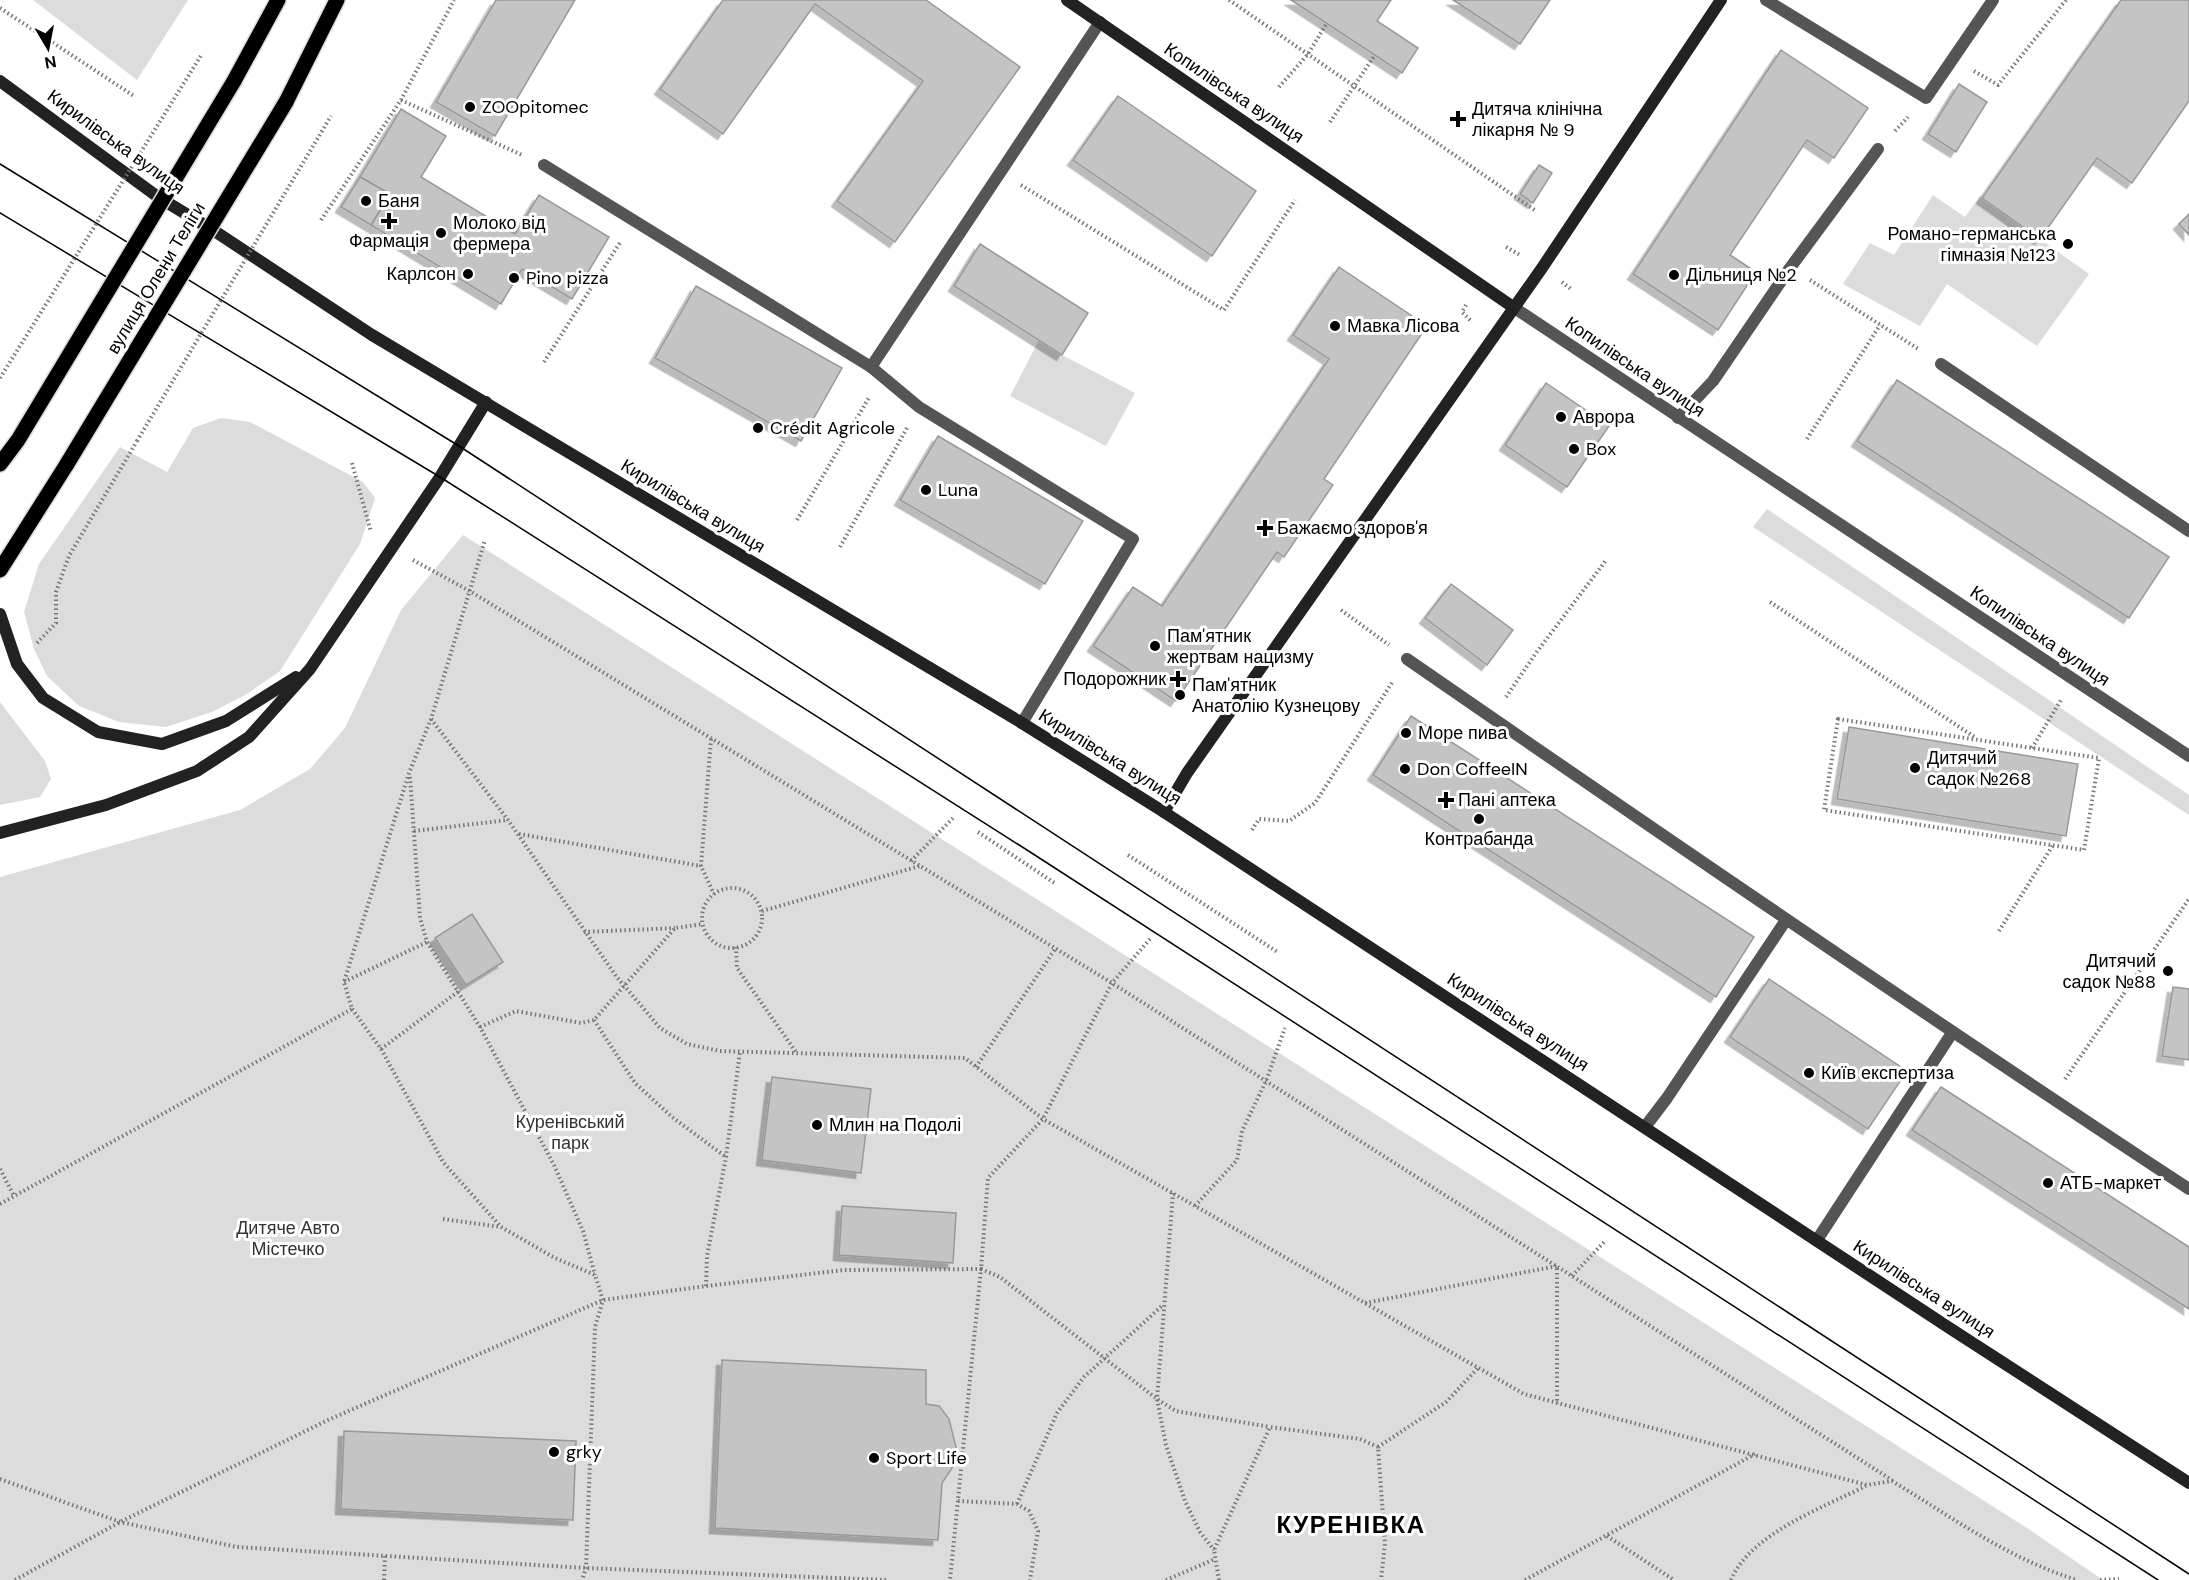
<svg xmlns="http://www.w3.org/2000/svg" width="2189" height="1580" font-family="'DM Sans',sans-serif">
<defs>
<filter id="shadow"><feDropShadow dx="-5.5" dy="5.5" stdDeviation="0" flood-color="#0004"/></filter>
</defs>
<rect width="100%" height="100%" fill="#fff"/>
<g fill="#dcdcdc">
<polygon points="33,0 188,0 137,80"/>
<polygon points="1933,195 1965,217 1980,196 2089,274 2037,346 1947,284 1920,326 1843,284 1870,243 1894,255"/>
<polygon points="1039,340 1062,355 1135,393 1106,446 1010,396"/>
<polygon points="221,418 250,422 363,482 375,498 360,544 280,671 247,694 212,712 166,727 119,722 79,706 47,676 34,649 24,612 39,564 120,447 167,472 193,428"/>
<polygon points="1767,509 2189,795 2189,815 1753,527"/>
<polygon points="463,535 2027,1528 2103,1580 0,1580 0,877 240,810 310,769 345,728 401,610"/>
<polygon points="0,702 45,761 51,779 40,797 0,805"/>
</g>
<g fill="#c4c4c4" stroke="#999" stroke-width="1.5" filter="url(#shadow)">
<polygon points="496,0 575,0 495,136 436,102"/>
<polygon points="723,0 926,0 1020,67 895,242 837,201 923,81 815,4 723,134 660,89"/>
<polygon points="1291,0 1391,0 1377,21 1418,48 1402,73"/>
<polygon points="1453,0 1550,0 1520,44"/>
<polygon points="2121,0 2189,0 2189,101 2132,183 2097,158 2040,239 1982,198"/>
<polygon points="1781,50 1868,108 1834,158 1807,140 1730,255 1756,272 1718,330 1633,274"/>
<polygon points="1959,84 1987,102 1956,152 1928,134"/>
<polygon points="1118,96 1256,191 1212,256 1073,160"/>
<polygon points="401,109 446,136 421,177 515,234 539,195 609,237 572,299 522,269 501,304 371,225 390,194 360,177"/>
<polygon points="1539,165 1552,173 1533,203 1520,194"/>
<polygon points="360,177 390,194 371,225 341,207"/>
<polygon points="2189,214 2189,235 2179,224"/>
<polygon points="980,244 1088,313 1062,355 954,286"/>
<polygon points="1339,267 1427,326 1324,479 1333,485 1284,557 1277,552 1176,701 1093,646 1133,587 1162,606 1329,359 1293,335"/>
<polygon points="696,286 842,368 801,441 655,358"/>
<polygon points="1897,380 2169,557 2129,618 1857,441"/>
<polygon points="1546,383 1609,426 1567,487 1505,445"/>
<polygon points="938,436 1083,521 1045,584 900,500"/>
<polygon points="1451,584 1513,630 1487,665 1425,618"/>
<polygon points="1411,716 1754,937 1716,997 1373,775"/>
<polygon points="1849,727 2078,764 2066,836 1837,799"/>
<polygon points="472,914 503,962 466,985 435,938"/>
<polygon points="1769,979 1907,1071 1868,1129 1730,1037"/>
<polygon points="2173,987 2189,989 2189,1060 2162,1056"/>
<polygon points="772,1077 871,1089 861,1173 762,1160"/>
<polygon points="1941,1087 2189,1247 2189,1309 1912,1130"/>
<polygon points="842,1206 956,1213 953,1263 839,1255"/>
<polygon points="722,1360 926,1370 926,1404 939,1406 949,1419 956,1447 954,1465 942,1483 938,1540 715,1528"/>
<polygon points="344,1431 576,1441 573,1520 341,1509"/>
</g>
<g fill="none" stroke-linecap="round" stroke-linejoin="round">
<g stroke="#dbdbdb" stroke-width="18">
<g id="primary">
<polyline points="234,81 278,0"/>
<polyline points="286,102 337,0"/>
<polyline points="0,464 18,440"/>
<polyline points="0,570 67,464"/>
</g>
</g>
<g stroke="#777" stroke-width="4" stroke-dasharray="1.5 3" stroke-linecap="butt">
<polyline points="1229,0 1536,211"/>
<polyline points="0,8 134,96"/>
<polyline points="1974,71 1998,85 2066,0"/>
<polyline points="1279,87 1308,54 1327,23"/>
<polyline points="401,100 522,155"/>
<polyline points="1330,122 1375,55"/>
<polyline points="1895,131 1908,117"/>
<polyline points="1021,185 1224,310 1295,200"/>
<polyline points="321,220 401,100 454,0"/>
<polyline points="1506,247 1520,255"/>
<polyline points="1810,280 1920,350"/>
<polyline points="1562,282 1571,289"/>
<polyline points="1466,305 1462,312 1472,322"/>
<polyline points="544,362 621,241"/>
<polyline points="1807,439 1880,325"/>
<polyline points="352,463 371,532"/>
<polyline points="797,520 870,396"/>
<polyline points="840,547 907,428"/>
<polyline points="413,560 468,590 1112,983 1892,1480"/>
<polyline points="1770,602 1976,738"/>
<polyline points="1341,610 1389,645"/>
<polyline points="37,643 56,623 56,592 69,556 137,441"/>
<polyline points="1506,697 1536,653 1607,559"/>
<path d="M 431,719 L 508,820 L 616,976 L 660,1028 L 687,1044 L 720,1051 L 965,1058 L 1043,1119 L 1524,1394 L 1867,1485 L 1892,1481 C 1953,1518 2009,1559 2077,1580"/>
<polygon points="1838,719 2099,758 2084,850 1824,810"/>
<polyline points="711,739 701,866 714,894"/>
<polyline points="2032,748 2061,700"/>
<polyline points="410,777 420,918 427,942 480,1027 554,1165 583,1231 595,1275"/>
<polyline points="1252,830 1259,819 1289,821 1315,803 1393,681"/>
<polyline points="414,831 508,820"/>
<polyline points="978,832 1056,884"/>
<polyline points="519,834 701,866"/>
<polyline points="1128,855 1279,953"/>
<polyline points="911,861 954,817"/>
<circle cx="732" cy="918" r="30"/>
<polyline points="762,911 920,866"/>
<polyline points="1999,931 2053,845"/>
<polyline points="584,932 675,928"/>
<polyline points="1150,939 1112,983 1043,1119 988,1178 981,1269 1000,1277 1157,1399 1176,1411 1270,1427"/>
<polyline points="736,947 737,968 796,1052"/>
<polyline points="344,982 427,942"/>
<polyline points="352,1009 381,1049 443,1162 501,1227 555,1258 595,1275 603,1300 595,1327 586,1568 582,1580"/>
<polyline points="594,1020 635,1083 672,1117 726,1157"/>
<polyline points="480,1027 516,1011 581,1023 594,1020 675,928 703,924"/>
<polyline points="381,1049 459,991"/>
<polyline points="976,1067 1055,949"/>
<polyline points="2065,1079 2189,899"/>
<polyline points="0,1169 14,1196"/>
<polyline points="1173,1193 1157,1399 1166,1445 1185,1501 1200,1532 1214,1550"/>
<polyline points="0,1204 352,1009 344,982 409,773 431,719 485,540"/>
<polyline points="1195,1206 1237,1160 1242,1131 1266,1081 1285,1028"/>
<polyline points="443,1219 501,1227"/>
<polyline points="1572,1276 1606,1240"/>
<polyline points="706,1286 707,1256 726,1157 740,1052"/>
<polyline points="1365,1303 1557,1266 1557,1404"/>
<polyline points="1378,1447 1446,1402 1478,1368"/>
<polyline points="0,1479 120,1522 237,1547 586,1568 887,1580"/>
<polyline points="958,1501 1017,1504 1029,1511 1038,1531 1030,1580"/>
<polyline points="1017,1504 1057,1413 1084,1377 1163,1305"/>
<polyline points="1607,1536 1674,1580"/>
<polyline points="15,1580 120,1522 328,1420 603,1300 706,1286 844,1270 981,1269 950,1580"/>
<polyline points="384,1580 385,1556"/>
<polyline points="1166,1580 1215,1559"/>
<polyline points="1219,1580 1214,1550 1270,1427 1360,1439 1378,1447 1385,1544 1381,1580"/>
<polyline points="1525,1580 1755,1454"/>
<path d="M 1731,1580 C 1750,1534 1824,1507 1866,1486"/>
<polyline points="2100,1580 2119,1579"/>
</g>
<g stroke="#555" stroke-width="12">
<polyline points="1766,0 1926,98 1993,0"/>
<polyline points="544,165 871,367 919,407 1133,539 1022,723"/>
<polyline points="1941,364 2189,531"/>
<polyline points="871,367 1100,22"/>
<polyline points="1678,418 1713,381 1790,268 1878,149"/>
<path d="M 1407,659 C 1666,838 1926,1016 2189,1189"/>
<polyline points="1645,1127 1667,1098 1786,920"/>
<polyline points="1817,1240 1952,1033"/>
</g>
<polyline stroke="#555" stroke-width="12" points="1513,307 2189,756"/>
<g stroke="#222" stroke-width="12">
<polyline points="1067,0 1513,307"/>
<polyline points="0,81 158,197 216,232 372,335 1022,723 1164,812 1951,1329 2189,1483"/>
<polyline points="0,614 17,664 43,698 98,732 162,744 226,721 296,677"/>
<polyline points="1164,812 1187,773 1542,268 1721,0"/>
<polyline points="0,833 106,805 197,771 249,737 310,669 440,477 486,402"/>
</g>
<use href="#primary" stroke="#000" stroke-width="15"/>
<g stroke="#000" stroke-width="1.5">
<polyline points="0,164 459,446 2189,1574"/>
<polyline points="0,213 440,477 1027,850 2158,1580"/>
</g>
<g stroke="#dbdbdb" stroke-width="18" stroke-linecap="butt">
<g id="primary-bridge">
<polyline points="18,440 234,81"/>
<polyline points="67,464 286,102"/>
</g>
</g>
<g stroke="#777" stroke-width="4" stroke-dasharray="1.5 3" stroke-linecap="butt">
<polyline points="0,378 202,54"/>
<polyline points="137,441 331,116"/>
</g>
<use href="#primary-bridge" stroke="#000" stroke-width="15"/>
</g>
<g fill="#000" stroke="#fff" stroke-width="2">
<circle cx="470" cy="107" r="6"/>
<path d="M1455 110h6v6h6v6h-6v6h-6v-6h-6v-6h6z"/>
<circle cx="366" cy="201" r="6"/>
<path d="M386 212h6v6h6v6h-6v6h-6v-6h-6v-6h6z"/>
<circle cx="441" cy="233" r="6"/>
<circle cx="2068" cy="244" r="6"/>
<circle cx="468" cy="274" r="6"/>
<circle cx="1674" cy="275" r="6"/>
<circle cx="514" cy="278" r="6"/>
<circle cx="1335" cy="326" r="6"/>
<circle cx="1561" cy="417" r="6"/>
<circle cx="758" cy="428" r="6"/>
<circle cx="1574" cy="449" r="6"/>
<circle cx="926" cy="490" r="6"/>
<path d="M1262 519h6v6h6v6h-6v6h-6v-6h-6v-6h6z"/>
<circle cx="1155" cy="646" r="6"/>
<path d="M1175 670h6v6h6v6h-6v6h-6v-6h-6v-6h6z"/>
<circle cx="1180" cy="695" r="6"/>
<circle cx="1406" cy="733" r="6"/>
<circle cx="1915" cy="768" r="6"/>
<circle cx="1405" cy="769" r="6"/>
<path d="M1443 791h6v6h6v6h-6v6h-6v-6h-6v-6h6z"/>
<circle cx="1479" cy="819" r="6"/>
<circle cx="2168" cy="971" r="6"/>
<circle cx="1809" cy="1073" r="6"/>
<circle cx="817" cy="1125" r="6"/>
<circle cx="2048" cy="1183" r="6"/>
<circle cx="554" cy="1452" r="6"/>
<circle cx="874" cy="1458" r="6"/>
</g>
<g text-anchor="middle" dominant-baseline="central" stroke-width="6" stroke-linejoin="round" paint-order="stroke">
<g font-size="18" fill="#000" stroke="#fff">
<text transform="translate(1234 93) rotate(34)">Копилівська вулиця</text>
<text transform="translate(116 142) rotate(36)">Кирилівська вулиця</text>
<text transform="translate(156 278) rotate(-59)">вулиця Олени Теліги</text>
<text transform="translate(1635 367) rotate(34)">Копилівська вулиця</text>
<text transform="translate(693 506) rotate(31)">Кирилівська вулиця</text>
<text transform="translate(2040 636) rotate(34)">Копилівська вулиця</text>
<text transform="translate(1110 757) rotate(32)">Кирилівська вулиця</text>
<text transform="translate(1518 1022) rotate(33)">Кирилівська вулиця</text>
<text transform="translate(1924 1289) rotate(33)">Кирилівська вулиця</text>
</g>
<g font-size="18" fill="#000" stroke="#fff" text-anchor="start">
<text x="482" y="107">ZOOpitomec</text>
<text x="1472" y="109">Дитяча клінічна<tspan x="1472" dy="21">лікарня № 9</tspan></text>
<text x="378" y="201">Баня</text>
<text x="453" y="223">Молоко від<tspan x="453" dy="21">фермера</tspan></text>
<text x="2056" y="234" text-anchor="end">Романо-германська<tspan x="2056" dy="21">гімназія №123</tspan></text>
<text x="389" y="241" text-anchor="middle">Фармація</text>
<text x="456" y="274" text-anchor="end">Карлсон</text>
<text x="1686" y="275">Дільниця №2</text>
<text x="526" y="278">Pino pizza</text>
<text x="1347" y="326">Мавка Лісова</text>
<text x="1573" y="417">Аврора</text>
<text x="770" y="428">Crédit Agricole</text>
<text x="1586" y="449">Box</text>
<text x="938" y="490">Luna</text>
<text x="1277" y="528">Бажаємо здоров'я</text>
<text x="1167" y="636">Пам'ятник<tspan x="1167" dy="21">жертвам нацизму</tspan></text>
<text x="1166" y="679" text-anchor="end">Подорожник</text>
<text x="1192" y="685">Пам'ятник<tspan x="1192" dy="21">Анатолію Кузнецову</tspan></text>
<text x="1418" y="733">Море пива</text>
<text x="1927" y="758">Дитячий<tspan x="1927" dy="21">садок №268</tspan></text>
<text x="1417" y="769">Don CoffeeIN</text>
<text x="1458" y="800">Пані аптека</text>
<text x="1479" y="839" text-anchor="middle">Контрабанда</text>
<text x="2156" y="961" text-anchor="end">Дитячий<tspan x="2156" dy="21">садок №88</tspan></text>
<text x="1821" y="1073">Київ експертиза</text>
<text x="829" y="1125">Млин на Подолі</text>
<text x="2060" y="1183">АТБ-маркет</text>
<text x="566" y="1452">grky</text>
<text x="886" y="1458">Sport Life</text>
</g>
<g font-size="18" fill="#333" stroke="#fff">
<text x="570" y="1122">Куренівський<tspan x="570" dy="21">парк</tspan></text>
<text x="288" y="1228">Дитяче Авто<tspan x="288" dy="21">Містечко</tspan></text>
</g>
<g font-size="24" font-weight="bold" letter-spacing="1.5" fill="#000" stroke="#fff">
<text x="1351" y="1524">КУРЕНІВКА</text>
</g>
</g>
<g transform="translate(48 48) rotate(170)" stroke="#ffffff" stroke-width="4.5" paint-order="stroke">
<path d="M0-4.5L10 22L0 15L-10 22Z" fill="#000000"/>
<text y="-9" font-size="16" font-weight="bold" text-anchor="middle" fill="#000000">N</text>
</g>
</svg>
